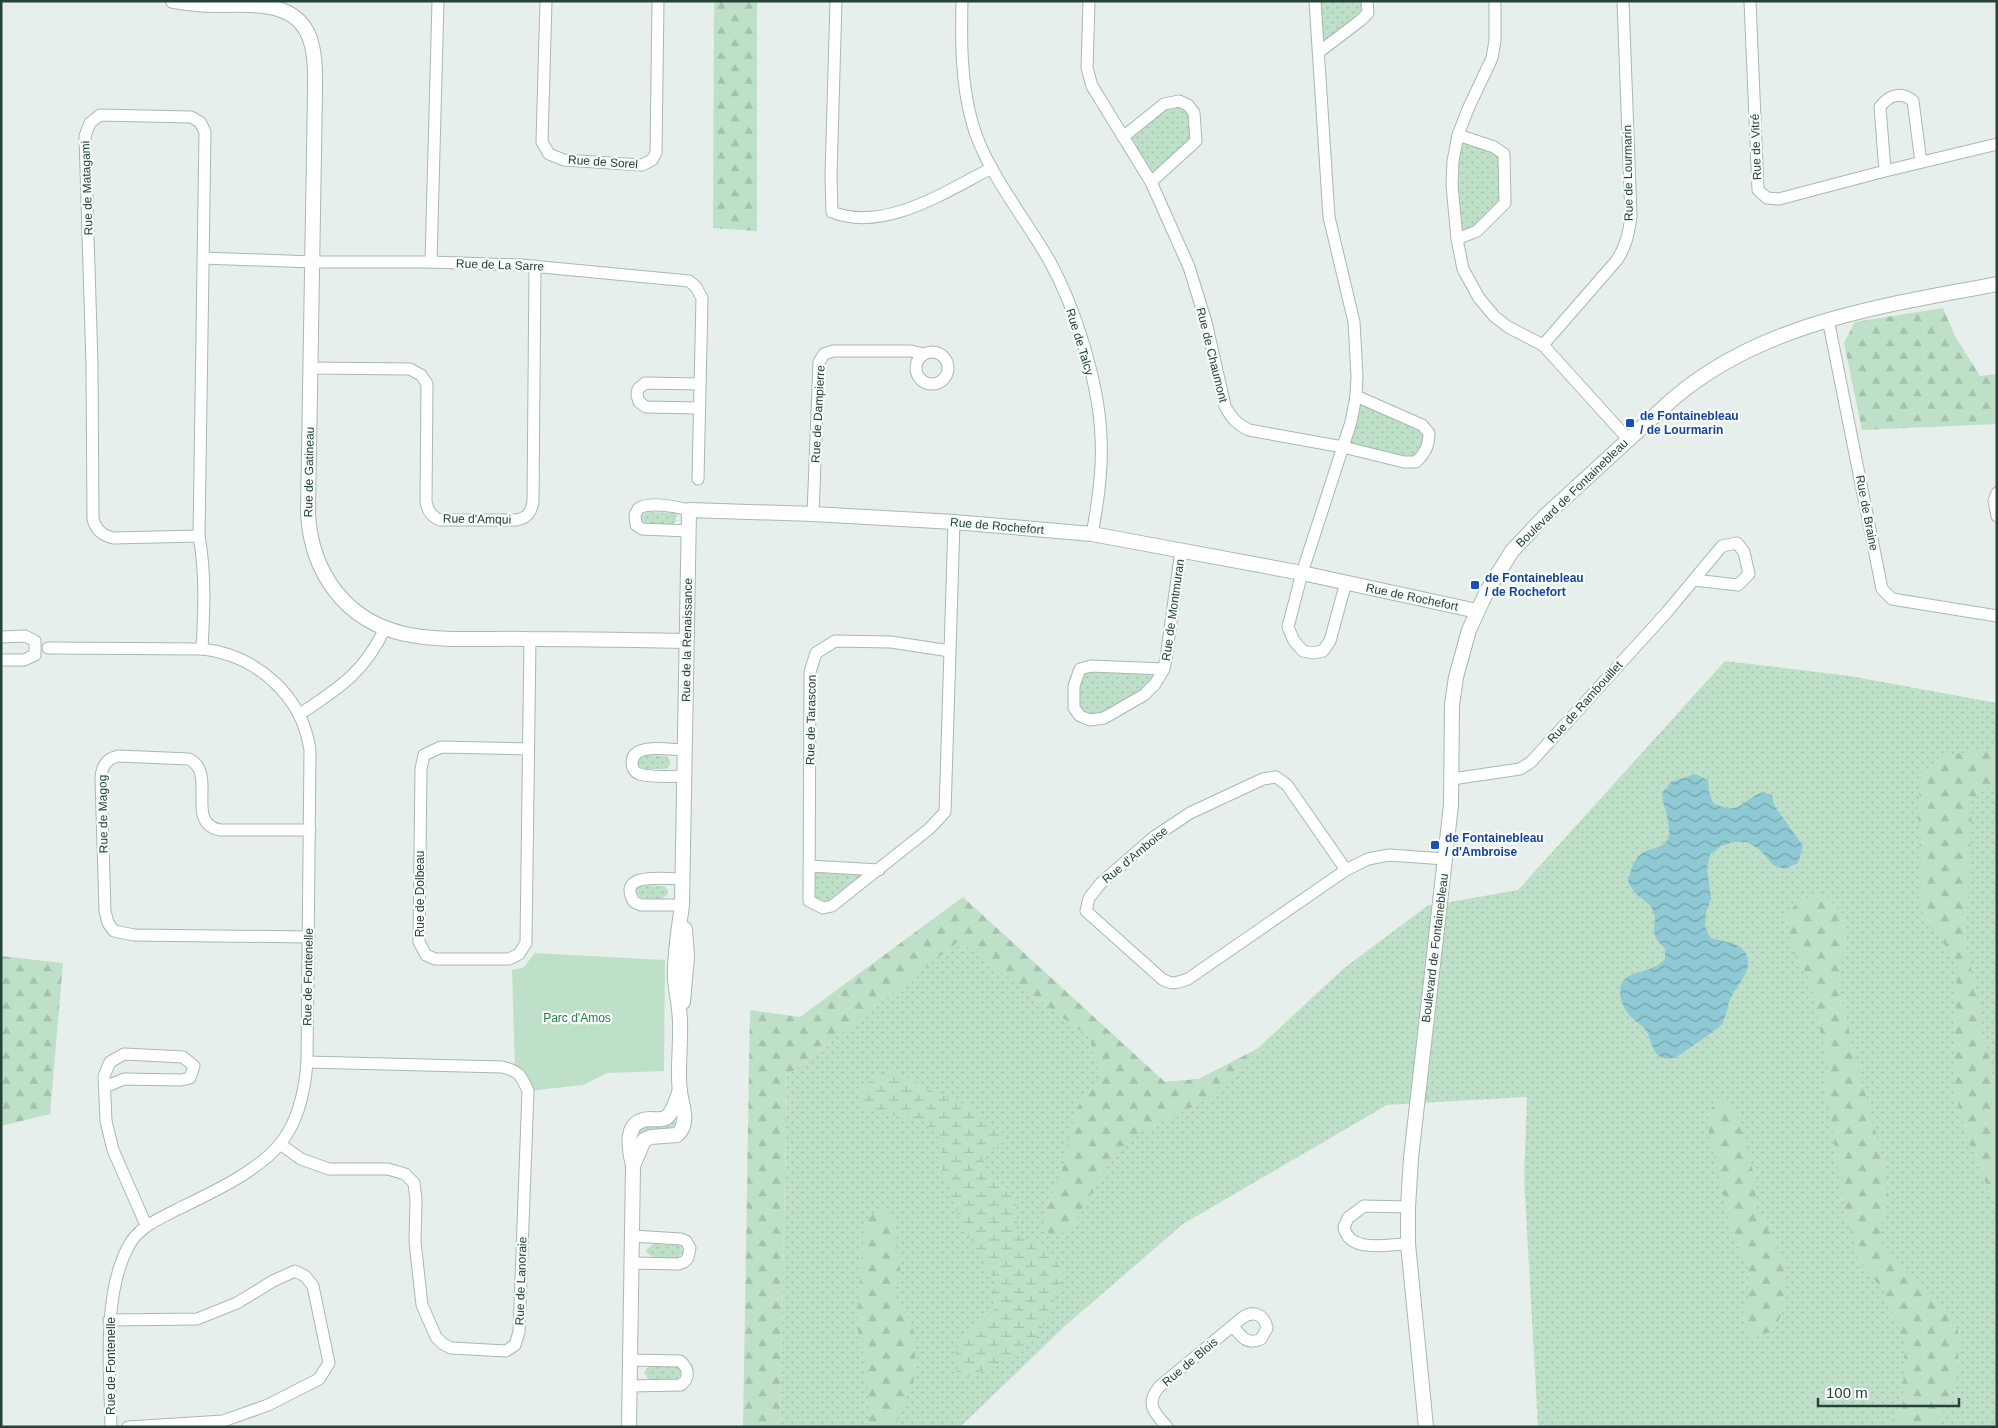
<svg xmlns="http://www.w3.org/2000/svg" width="1998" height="1428" font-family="Helvetica,sans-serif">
<defs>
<pattern id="grass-dots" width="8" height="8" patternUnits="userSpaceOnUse" patternTransform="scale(1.25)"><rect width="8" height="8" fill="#bfe0c8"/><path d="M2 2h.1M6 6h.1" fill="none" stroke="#a4c1ad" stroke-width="1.8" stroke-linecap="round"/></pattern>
<pattern id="forest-firs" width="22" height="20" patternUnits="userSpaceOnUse" patternTransform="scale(1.25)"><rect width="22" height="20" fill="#bfe0c8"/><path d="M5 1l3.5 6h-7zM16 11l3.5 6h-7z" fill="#a4c1ad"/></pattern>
<pattern id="wetland-marsh" width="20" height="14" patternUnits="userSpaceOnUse" patternTransform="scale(1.25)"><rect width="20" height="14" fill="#bfe0c8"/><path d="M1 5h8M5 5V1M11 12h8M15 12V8" fill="none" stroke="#a4c1ad"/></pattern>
<pattern id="water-waves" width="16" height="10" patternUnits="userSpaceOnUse" patternTransform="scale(1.25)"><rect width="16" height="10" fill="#8ec9d4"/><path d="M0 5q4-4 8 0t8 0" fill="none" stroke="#74a5ad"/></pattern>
</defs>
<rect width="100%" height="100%" fill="#e6efeb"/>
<g fill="url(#grass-dots)">
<polygon points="1315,1 1367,1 1368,13 1319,52"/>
<polygon points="1164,104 1188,105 1196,141 1151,182 1123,137"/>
<polygon points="1458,135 1504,154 1505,203 1477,231 1457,239 1452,185"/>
<polygon points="1356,396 1429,433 1416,462 1343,447"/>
<polygon points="648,512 675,513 678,517 676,517 676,520 678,520 672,524 645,523 642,520 641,516"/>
<polygon points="1725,661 1850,676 1997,703 1997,1427 1538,1427 1524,1177 1527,1097 1387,1105 1183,1224 1065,1326 960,1427 780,1427 787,1076 959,940 1089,1037 1102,1078 1165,1082 1199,1079 1257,1049 1343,969 1427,906 1518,890"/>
<polygon points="1080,669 1164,669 1155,684 1103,718 1080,716 1074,695"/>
<polygon points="646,755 666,756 670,760 670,765 666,769 644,769 639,766 638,761 641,757"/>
<polygon points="810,866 879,870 832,906 809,901"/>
<polygon points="642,885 664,886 668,890 668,894 662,899 641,898 636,893 637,888"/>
<path d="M 674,1120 L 677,1123 L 670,1130 L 639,1136 L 636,1134 C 642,1124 649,1128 658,1126 C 663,1124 669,1122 674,1120 Z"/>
<path d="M 653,1244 L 677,1244 L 682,1247 L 683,1253 L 677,1258 C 667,1258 649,1261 646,1250 Z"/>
<polygon points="652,1366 676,1366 680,1369 681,1375 677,1379 673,1380 649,1379 644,1373 647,1368"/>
</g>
<g fill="url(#forest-firs)">
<polygon points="714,1 757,1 757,231 713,228"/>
<polygon points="1943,308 1955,336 1980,376 1997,374 1997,424 1862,430 1844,343 1855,322"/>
<polygon points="1992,750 1997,752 1997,781 1972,799 1966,943 1997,1096 1997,1210 1966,1135 1953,1084 1957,967 1941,938 1923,918 1918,807 1922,773 1943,755"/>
<polygon points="1824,894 1842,913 1846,942 1838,978 1851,1040 1884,1163 1889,1199 1879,1236 1890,1258 1940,1305 1958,1329 1958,1365 1954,1388 1936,1427 1887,1427 1902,1409 1905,1345 1884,1291 1859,1261 1846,1215 1825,1086 1828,1069 1810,979 1790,947 1787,916 1799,900"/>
<polygon points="963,897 1165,1082 1199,1079 1257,1049 1206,1100 1135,1135 1112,1158 1069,1232 1049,1234 1042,1219 1063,1167 1073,1121 1082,1098 1101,1078 1089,1037 959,941 787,1076 780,1427 743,1427 750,1010 800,1017"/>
<polygon points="1,956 63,963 50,1114 1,1126"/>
<polygon points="1721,1100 1736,1112 1754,1175 1757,1210 1774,1240 1786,1270 1782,1312 1774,1332 1752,1336 1741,1317 1748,1302 1748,1267 1733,1235 1709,1136 1708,1111"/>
<polygon points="883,1210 894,1217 900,1270 896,1289 898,1304 905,1311 916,1337 914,1380 894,1427 869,1427 867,1374 857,1326 864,1225 874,1212"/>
</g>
<path fill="url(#wetland-marsh)" d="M 896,1071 L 931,1091 L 974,1108 L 1006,1136 L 1004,1143 L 989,1152 L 983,1162 L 985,1174 C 999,1182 1016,1189 1017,1208 C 1018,1218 1015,1225 1019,1236 L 1043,1247 L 1064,1271 C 1058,1292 1049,1323 1034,1339 C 1017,1357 990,1367 967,1377 L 957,1372 C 948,1341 974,1330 994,1311 L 995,1305 L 992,1299 L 995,1281 L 961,1224 L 942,1172 L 940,1134 L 920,1120 L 876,1112 L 863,1107 L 860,1095 C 870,1077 876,1074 896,1071 Z"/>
<polygon fill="#bfe0c8" points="535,953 665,960 664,1071 607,1073 583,1085 528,1091 515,1070 512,970 523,968"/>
<path fill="url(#water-waves)" d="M 1695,774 L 1708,780 L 1709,792 L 1713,803 C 1742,816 1739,801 1763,792 L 1772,795 L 1774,805 L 1803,846 L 1798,863 L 1784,869 L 1773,865 L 1761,851 L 1748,842 L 1733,842 L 1721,846 L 1710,855 L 1707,868 L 1711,899 L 1706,912 L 1705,927 L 1711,938 C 1721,941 1740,943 1745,952 C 1756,968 1735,986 1730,1000 C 1726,1009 1727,1017 1721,1025 C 1719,1028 1678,1056 1675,1058 C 1672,1058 1666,1059 1663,1058 C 1649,1053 1653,1034 1641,1025 C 1631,1018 1624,1011 1621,999 C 1614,966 1649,978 1665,959 L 1665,949 L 1656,939 L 1654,931 L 1655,917 L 1651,906 L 1635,893 L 1628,882 C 1630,872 1633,861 1641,854 C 1650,847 1667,849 1669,835 C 1671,824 1663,806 1662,793 L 1671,782 Z"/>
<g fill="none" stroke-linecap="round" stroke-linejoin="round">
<g stroke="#a8b8b2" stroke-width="13">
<g id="minor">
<polyline points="546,1 542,142 549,154 564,160 642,165 652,160 656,153 658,1"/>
<path d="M 836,1 L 831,176 L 832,212 C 885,233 946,191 992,168"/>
<path d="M 962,1 C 961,41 961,83 972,122 C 984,168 1025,218 1049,260 C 1075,307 1099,383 1101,437 C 1103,469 1098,503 1092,534"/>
<path d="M 1089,1 L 1087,68 L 1092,86 L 1151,182 L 1189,267 L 1206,322 L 1225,406 C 1231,418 1237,424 1249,430 L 1343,447 L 1404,462 L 1416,462 C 1425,453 1429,446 1429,433 L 1422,425 L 1356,396"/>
<polyline points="1315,1 1329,217 1354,322 1357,376 1356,396 1351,422 1302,573 1288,627 1294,641 1303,651 1313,653 1323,651 1330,641 1346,582"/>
<polyline points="1495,1 1495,41 1492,58 1468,109 1458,135 1453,161 1452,185 1457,239 1463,269 1479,298 1494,316 1508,327 1543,345 1628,439"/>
<polyline points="1750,1 1758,190 1767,198 1779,199 1885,171 1997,144"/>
<polyline points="1319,52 1361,20 1368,13 1367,1"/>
<path d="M 100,115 L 191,117 L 200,122 L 205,132 L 199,536 L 113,538 C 102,535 96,530 93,519 L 92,365 L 85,136 L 90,123 Z"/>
<polyline points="1123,137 1164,104 1179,101 1188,105 1194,113 1196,141 1151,182"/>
<path d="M 1885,171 L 1880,107 C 1889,95 1901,91 1913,101 L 1921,162"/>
<polyline points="1457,239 1477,231 1505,203 1504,154 1494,147 1458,135"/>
<polyline points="203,258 313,262 431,262 521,265 689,281 696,287 702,298 698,479"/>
<polyline points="431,262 438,1"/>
<polyline points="1828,319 1882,589 1892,599 1997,616"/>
<path d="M 1543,345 L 1617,260 C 1626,246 1629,233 1631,216 L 1623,1"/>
<circle cx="932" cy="368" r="16"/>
<path d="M 310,368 L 410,369 L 421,375 L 427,384 L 426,501 C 427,510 432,517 440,520 L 516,520 C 527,518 531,513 533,502 L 535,266"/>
<polyline points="699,384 645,383 638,389 637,395 639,402 646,407 699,408"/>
<polyline points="1997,493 1994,501 1997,516"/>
<polyline points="813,514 819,362 824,354 833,351 911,351 923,354"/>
<path d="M 688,531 L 642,529 L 636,525 L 635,515 L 638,509 C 648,501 677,507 689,510"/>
<path d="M 199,536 C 206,574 204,611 202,649"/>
<polyline points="1,637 25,636 35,641 35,655 24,660 1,660"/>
<path d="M 48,648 L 202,649 C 256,655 302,695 310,750 L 307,1062 C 305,1090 298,1122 280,1144 C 257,1172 211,1193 178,1209 C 159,1219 138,1227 128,1247 C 102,1297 110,1372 111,1427"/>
<polyline points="950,651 891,642 835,641 816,653 810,672 809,901 823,908 832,906 929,829 945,812 954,522"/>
<polyline points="1164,669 1091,666 1080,669 1074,686 1074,708 1080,716 1090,720 1104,718 1144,695 1155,684 1164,669 1166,658 1181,550"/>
<path d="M 300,714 C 339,688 365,672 385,628"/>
<polyline points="528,749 441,747 424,755 421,769 419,942 426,955 435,959 509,959 519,954 526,943 530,639"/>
<path d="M 684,776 C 672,776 651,778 640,774 C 635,773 632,768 632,762 C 633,742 671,750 685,750"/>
<polyline points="1452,779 1520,769 1531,762 1667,612 1722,546 1737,543 1744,552 1749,574 1738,585 1694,580"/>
<polyline points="810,866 879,870"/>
<path d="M 1346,870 L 1287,785 L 1276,777 L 1263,779 L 1190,813 L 1154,837 L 1101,883 L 1089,898 L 1086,911 L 1162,979 C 1172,985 1177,983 1188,979 L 1346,870 L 1368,859 L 1389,855 L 1445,859"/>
<path d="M 682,905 L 641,905 L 634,902 C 615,871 667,879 683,879"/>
<path d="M 309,937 L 134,935 L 114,931 L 108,923 L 105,911 L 101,778 C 102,766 106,759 118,756 L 189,759 C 218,773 184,823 220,830 L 310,830"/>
<polyline points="105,1087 124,1079 181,1080 190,1078 194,1066 183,1057 124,1054 110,1062 104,1076 106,1121 113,1150 146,1225"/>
<path d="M 280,1144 L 301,1159 L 329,1169 L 388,1169 L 405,1174 L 414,1183 L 416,1200 L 415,1242 L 422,1305 L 436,1337 L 443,1344 L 451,1348 L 506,1351 L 515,1345 L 519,1332 L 528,1091 C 521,1075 519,1071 502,1067 L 307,1062"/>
<path d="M 1408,1207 L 1364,1206 L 1348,1218 L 1344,1227 C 1349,1254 1388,1244 1408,1244"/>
<polyline points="632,1263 678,1264 684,1262 688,1258 690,1248 686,1241 681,1239 632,1236"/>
<polyline points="109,1320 197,1319 237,1303 273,1281 295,1271 305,1276 313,1286 329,1363 319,1379 268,1405 223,1421 128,1427"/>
<path d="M 630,1386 L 681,1385 C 690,1378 689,1368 680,1361 L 631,1360"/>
<path d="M 1167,1427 C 1155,1413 1144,1404 1160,1386 L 1242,1318 C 1253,1310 1264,1314 1267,1328 L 1261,1339 C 1247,1346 1241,1336 1233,1326"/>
</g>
</g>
<g stroke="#a8b8b2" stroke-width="16">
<g id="tertiary">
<path d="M 173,1 C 188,4 203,5 218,5 C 256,5 302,0 312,46 C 316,61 315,77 315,92 L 308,513 C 311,572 345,621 405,634 C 444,642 487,638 527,639 C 580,639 633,640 686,641"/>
<polyline points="683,1002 687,957 685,929"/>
<path d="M 633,1166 L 644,1140 L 651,1137 L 677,1135 C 690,1124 682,1106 680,1092 C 677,1070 681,1046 680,1023 C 680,1008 676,993 675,978 C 674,954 679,929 682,905 L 689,510 L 813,514 L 954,522 L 1092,534 L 1302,573 L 1477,611"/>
<path d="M 629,1427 L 633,1166 C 629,1148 623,1120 650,1119 C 656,1119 663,1121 668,1116 C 674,1110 677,1098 680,1090"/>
<path d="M 1426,1427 L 1408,1244 L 1408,1207 L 1411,1158 L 1451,805 L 1452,705 L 1456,677 L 1469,630 L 1487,591 L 1512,551 L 1545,516 L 1674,398 C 1765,321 1884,306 1997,284"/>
</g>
</g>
<use href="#minor" stroke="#fff" stroke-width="11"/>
<use href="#tertiary" stroke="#fff" stroke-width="14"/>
</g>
<g fill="#1a4fb4" stroke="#f7fbf9" stroke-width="2">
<rect x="1625" y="418" width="10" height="10" rx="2.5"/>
<rect x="1470" y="580" width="10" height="10" rx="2.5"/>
<rect x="1430" y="840" width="10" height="10" rx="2.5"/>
</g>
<g text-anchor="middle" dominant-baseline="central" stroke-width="4.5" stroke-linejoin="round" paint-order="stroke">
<g font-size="12" fill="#24423a" stroke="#f7fbf9">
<text transform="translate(1756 147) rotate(-92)">Rue de Vitré</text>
<text transform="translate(603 162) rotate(4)">Rue de Sorel</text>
<text transform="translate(1628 173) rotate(-91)">Rue de Lourmarin</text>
<text transform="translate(87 188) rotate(-92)">Rue de Matagami</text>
<text transform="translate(500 265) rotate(2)">Rue de La Sarre</text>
<text transform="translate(1080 342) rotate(73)">Rue de Talcy</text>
<text transform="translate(1212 355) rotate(76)">Rue de Chaumont</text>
<text transform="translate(818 414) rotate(-87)">Rue de Dampierre</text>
<text transform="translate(309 472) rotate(-89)">Rue de Gatineau</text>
<text transform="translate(1572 493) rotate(-44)">Boulevard de Fontainebleau</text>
<text transform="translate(1867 513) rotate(79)">Rue de Braine</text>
<text transform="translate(477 519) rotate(1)">Rue d'Amqui</text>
<text transform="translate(997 526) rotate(5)">Rue de Rochefort</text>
<text transform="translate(1412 597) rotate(12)">Rue de Rochefort</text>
<text transform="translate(1173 610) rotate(-82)">Rue de Montmuran</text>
<text transform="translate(687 640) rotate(-89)">Rue de la Renaissance</text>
<text transform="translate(1585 702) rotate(-48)">Rue de Rambouillet</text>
<text transform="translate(811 720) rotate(-89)">Rue de Tarascon</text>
<text transform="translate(103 814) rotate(-91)">Rue de Magog</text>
<text transform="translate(1135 855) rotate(-40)">Rue d'Amboise</text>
<text transform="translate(420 894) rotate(-90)">Rue de Dolbeau</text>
<text transform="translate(1435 948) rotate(-83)">Boulevard de Fontainebleau</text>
<text transform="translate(308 977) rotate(-89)">Rue de Fontenelle</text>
<text transform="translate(521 1281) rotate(-88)">Rue de Lanoraie</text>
<text transform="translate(1190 1362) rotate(-40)">Rue de Blois</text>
<text transform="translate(111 1366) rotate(-90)">Rue de Fontenelle</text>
</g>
<g font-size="12" font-weight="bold" fill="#164399" stroke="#f7fbf9" text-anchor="start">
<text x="1640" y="416">de Fontainebleau<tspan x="1640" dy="14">/ de Lourmarin</tspan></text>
<text x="1485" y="578">de Fontainebleau<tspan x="1485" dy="14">/ de Rochefort</tspan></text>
<text x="1445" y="838">de Fontainebleau<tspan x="1445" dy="14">/ d'Ambroise</tspan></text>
</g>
<g font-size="12" fill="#2d7a4b" stroke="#f7fbf9">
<text x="577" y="1018">Parc d'Amos</text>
</g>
</g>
<rect width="1998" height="1428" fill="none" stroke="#24423a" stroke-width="5"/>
<path d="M1818 1398v8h141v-8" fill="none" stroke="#24423a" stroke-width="2.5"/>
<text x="1826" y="1398" font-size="15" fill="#24423a" stroke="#f7fbf9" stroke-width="4" paint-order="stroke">100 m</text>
</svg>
